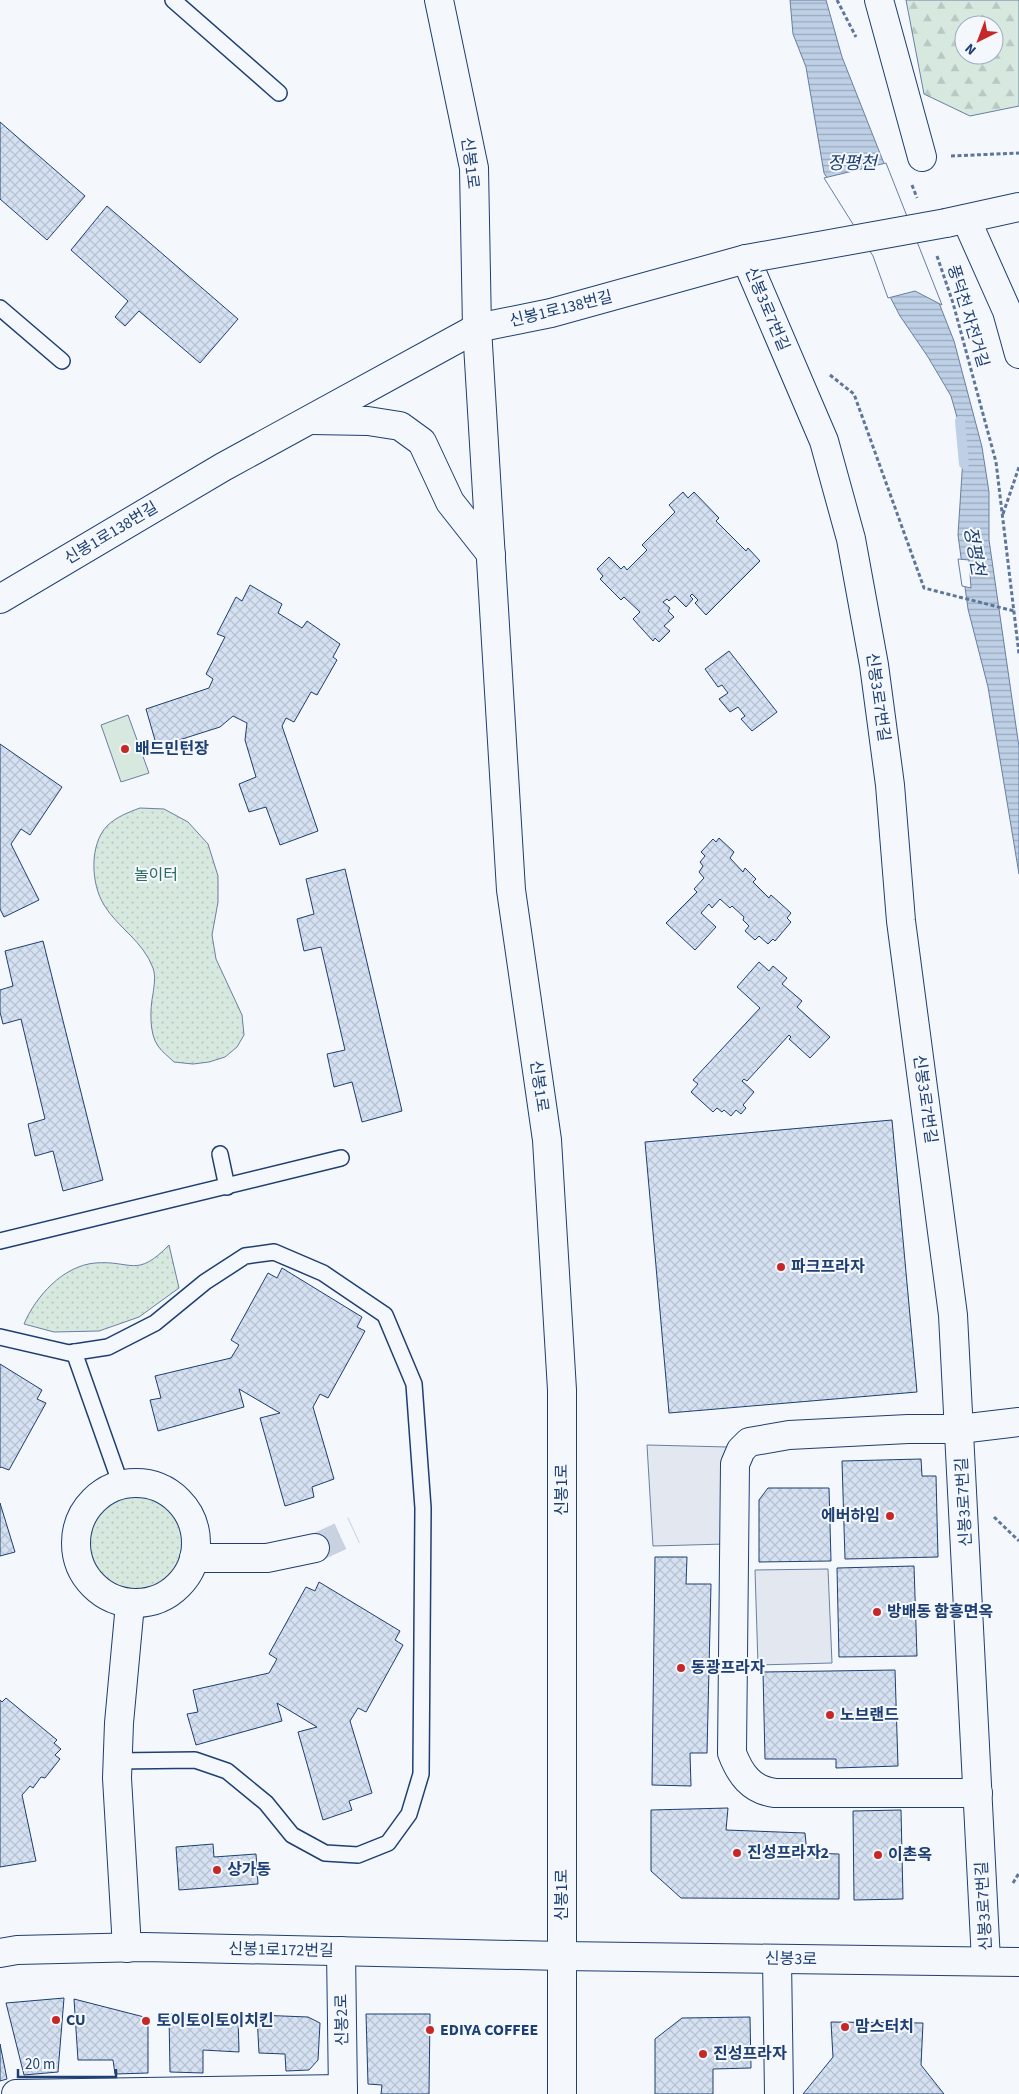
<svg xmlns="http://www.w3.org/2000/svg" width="1019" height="2094" font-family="'Source Sans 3','Noto Sans KR',sans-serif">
<defs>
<pattern id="green-dots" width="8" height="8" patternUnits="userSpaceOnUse" patternTransform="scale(1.25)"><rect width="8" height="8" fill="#d7e8df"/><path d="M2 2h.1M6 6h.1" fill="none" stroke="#b8c8c3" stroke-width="1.8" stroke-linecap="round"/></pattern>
<pattern id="forest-firs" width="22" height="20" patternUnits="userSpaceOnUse" patternTransform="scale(1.25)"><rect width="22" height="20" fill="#d7e8df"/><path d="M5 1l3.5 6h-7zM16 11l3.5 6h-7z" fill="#b8c8c3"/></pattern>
<pattern id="water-rules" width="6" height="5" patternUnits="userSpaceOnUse" patternTransform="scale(1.25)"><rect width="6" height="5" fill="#bed0e5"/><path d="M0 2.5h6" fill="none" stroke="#9aaabe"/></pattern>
<pattern id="building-cross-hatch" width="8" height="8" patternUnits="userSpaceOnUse" patternTransform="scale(1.25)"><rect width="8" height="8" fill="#d5e0f0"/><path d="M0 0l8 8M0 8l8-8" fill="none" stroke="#b6c1d1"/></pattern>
</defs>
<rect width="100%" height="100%" fill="#f4f7fb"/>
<g fill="url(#green-dots)" stroke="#687fa3">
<path d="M 140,808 L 164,809 L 188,822 L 208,844 L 218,876 L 218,902 L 212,935 L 216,959 L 242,1015 L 244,1035 L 237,1047 L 225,1057 L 209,1062 L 193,1064 L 174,1062 C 169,1057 162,1052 158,1046 C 149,1034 150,1008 153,994 C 154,985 156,977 153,968 C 143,941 118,928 104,905 C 91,884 89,845 107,826 C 116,817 129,812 140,808 Z"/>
<path d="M 169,1245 L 179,1288 L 139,1317 L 99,1331 L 54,1332 L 24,1324 C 36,1296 63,1266 95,1263 C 132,1260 136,1279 169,1245 Z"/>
<circle cx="136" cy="1543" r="57"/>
</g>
<path fill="url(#forest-firs)" stroke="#687fa3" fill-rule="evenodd" d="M 906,0 L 1019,0 L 1019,106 L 970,116 L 924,94 ZM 964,25 L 994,25 L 994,55 L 964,55 Z"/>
<polygon fill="#d7e8df" stroke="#687fa3" points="128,715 149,773 121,782 101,725"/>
<g fill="#e3e8f0" stroke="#687fa3">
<polygon points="647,1445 728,1447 725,1544 653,1546"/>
<polygon points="828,1569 832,1663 758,1665 755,1570"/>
</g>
<polygon fill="url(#water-rules)" stroke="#687fa3" points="790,0 826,0 842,57 954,341 982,447 989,492 989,540 1019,747 1019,874 988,687 968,609 958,535 964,442 951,396 928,357 900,316 885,287 875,255 824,173 806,67 793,34"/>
<g fill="#f4f7fb" stroke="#687fa3">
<polygon points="886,163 942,305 915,291 888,298 873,256 824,178"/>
<polygon points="958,559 969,560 971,588 962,586"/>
</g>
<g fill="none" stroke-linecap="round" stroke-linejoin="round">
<polyline stroke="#bed0e5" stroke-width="10" points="960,421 964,464"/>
</g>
<g fill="url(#building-cross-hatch)" stroke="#1d3f73">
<polygon points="0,122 85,196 47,240 0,199"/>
<polygon points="107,206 238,319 200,363 139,311 125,326 115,317 128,301 71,250"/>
<polygon points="683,492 688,498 694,492 719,518 716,521 746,551 748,548 760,561 706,615 695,603 698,600 692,594 690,596 693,599 686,607 675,596 669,601 667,599 663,602 670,608 668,611 674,617 664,626 670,631 659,642 655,638 653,641 633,619 640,612 624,597 621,600 600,579 603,576 597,569 609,557 621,569 624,566 627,570 647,550 642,545 675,512 669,505"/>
<polygon points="250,585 282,604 278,613 302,628 307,621 340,644 333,657 337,660 317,695 311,692 294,722 286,718 282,726 318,831 280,845 266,807 249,812 239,784 256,777 245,740 247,723 233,716 220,727 157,747 146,709 209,688 213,679 206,674 225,637 217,634 236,597 242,601"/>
<polygon points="729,651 777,712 752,731 741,719 745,716 738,707 730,712 719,699 728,693 722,685 718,687 705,669"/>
<polygon points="0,744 62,787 30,835 21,829 11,844 39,900 4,917 0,909"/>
<polygon points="719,838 734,852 730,858 743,872 745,868 756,879 753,882 769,898 771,895 791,913 787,918 791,922 775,941 773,939 768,944 759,936 755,940 745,931 749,926 743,920 744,917 732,906 730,908 720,899 712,908 709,904 701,913 716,927 695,950 666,923 697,892 694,889 704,878 699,872 703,866 700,862 705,856 701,852 713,839 716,842"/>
<polygon points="345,869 402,1111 362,1122 352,1082 334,1087 327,1054 345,1050 321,947 304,951 297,919 314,914 306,879"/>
<polygon points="43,941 103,1180 63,1191 53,1151 35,1156 28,1124 45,1119 21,1019 3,1024 0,1012 0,990 13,986 5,951"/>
<polygon points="759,962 769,971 773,966 787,978 782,984 802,1001 797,1007 830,1037 810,1058 789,1039 791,1037 789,1035 747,1081 744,1079 742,1081 754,1092 743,1105 746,1108 741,1114 736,1110 731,1116 724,1110 722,1112 717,1108 713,1112 691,1092 698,1084 693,1080 760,1008 737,987"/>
<polygon points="892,1120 917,1392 669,1413 645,1142"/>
<polygon points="282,1268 362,1317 357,1327 365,1331 328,1398 320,1394 313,1407 334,1479 312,1487 314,1497 285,1506 260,1418 280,1413 239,1389 244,1407 158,1431 150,1400 161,1398 155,1376 231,1358 239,1345 231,1340 268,1273 277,1278"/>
<polygon points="0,1364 42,1390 37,1399 46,1403 9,1470 1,1467 0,1468"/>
<polygon points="921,1459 922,1476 936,1476 938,1557 845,1559 842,1461"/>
<polygon points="768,1488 829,1488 831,1561 759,1562 759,1500"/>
<polygon points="0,1503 15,1552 0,1556"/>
<polygon points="655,1557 687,1557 686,1584 711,1584 707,1753 690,1753 691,1786 652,1785"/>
<polygon points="914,1566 917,1656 839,1657 837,1568"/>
<polygon points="319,1582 400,1631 395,1640 403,1645 366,1712 358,1708 350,1721 372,1793 349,1801 352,1810 323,1820 298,1732 317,1727 277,1703 282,1721 196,1745 187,1714 198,1712 193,1690 269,1673 277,1659 269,1654 306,1587 315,1591"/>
<polygon points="895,1670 898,1766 836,1768 836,1759 765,1759 763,1672"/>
<polygon points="6,1698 57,1740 54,1743 61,1749 55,1755 60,1759 45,1778 41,1777 33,1788 30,1786 22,1795 36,1861 0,1867 0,1700 2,1702"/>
<polygon points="728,1808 726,1830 805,1833 807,1853 839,1854 839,1899 681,1898 651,1871 651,1810"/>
<polygon points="901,1810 903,1899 854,1900 853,1811"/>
<polygon points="213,1844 214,1857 256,1854 258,1884 179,1890 176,1847"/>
<polygon points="64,1998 58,2072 24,2075 6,2003"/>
<polygon points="74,1999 148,2018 148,2073 115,2074 113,2060 78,2060"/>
<polygon points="169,2014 238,2015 239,2052 203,2050 203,2073 170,2072"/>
<polygon points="366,2014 430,2014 429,2094 381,2094 382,2085 368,2084"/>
<polygon points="257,2015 308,2017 320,2023 318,2060 309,2070 286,2071 285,2054 259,2053"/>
<polygon points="750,2017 751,2068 713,2069 713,2094 655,2094 655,2039 682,2018"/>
<polygon points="831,2022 923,2023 921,2065 944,2094 803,2094 833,2057"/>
<polygon points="0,2044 7,2079 0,2081"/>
</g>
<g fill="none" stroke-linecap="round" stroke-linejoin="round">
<polyline stroke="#c9d2e0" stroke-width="28" stroke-dasharray="28 14" stroke-linecap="butt" points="315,1548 354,1530"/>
<g stroke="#1d3f73" stroke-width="18">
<g id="lane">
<polyline points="173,0 279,93"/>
<polyline points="0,308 62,361"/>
<polyline points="220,1154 227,1187"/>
<polyline points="0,1241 341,1158"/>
<polyline points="0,1337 69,1353 108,1347 155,1323 205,1282 245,1256 274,1252 323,1273 385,1315 414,1384 423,1508 421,1774 409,1814 388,1843 358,1855 325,1853 292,1835 266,1803 227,1771 195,1760 117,1761"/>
<polyline points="74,1352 121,1485"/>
</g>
</g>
<g stroke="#1d3f73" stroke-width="30">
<g id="street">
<polyline points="879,0 922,157"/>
<polyline points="966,219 1007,311 1019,354"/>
<polyline points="746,259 824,441 851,539 874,665 890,785 901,921 953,1315 986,1961"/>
<circle cx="136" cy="1543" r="60"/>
<polyline points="194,1558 267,1558 315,1548"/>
<path d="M 978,1793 L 775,1793 C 751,1790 740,1774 732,1753 L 735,1464 L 741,1450 L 749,1442 L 789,1435 L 908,1429 L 960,1429 L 1019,1422"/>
<polyline points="127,1948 117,1778 119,1723 130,1604"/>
<polyline points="341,1951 343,2094"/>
<polyline points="777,1959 779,2094"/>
<polyline points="16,2094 343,2089"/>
</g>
</g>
<g stroke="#1d3f73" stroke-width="30">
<g id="secondary">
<polyline points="439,0 474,168 477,328 511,890 547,1140 562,1390 562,2094"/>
<polyline points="946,223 1019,207"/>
<polyline points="312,420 368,421 400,426 422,442 450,502 491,554"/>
<polyline points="0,599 223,467 477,328 551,313 746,259"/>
<polyline points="0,1953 17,1950 144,1947 562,1956 1019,1962"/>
</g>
</g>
<g stroke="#5e769c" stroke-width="3" stroke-dasharray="4 2.5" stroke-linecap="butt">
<polyline points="837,0 856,37"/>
<polyline points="951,156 1019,153"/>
<polyline points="912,185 917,198"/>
<polyline points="937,256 953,303 996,462 1019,654"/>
<polyline points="830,375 854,394 924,588 1014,611"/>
<polyline points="1003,514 1019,467"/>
<polyline points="994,1517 1019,1541"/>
<polyline points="1013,1883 1019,1873"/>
</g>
<use href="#lane" stroke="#f4f7fb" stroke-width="15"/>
<use href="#street" stroke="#f4f7fb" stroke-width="28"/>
<use href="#secondary" stroke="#f4f7fb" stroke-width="28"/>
<g stroke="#1d3f73" stroke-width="30" stroke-linecap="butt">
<polyline id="secondary-bridge" points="746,259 946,223"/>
</g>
<use href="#secondary-bridge" stroke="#f4f7fb" stroke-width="28"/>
</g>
<g fill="#c62828" stroke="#f4f7fb" stroke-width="2">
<circle cx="125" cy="749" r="5"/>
<circle cx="781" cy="1267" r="5"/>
<circle cx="890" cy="1516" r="5"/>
<circle cx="877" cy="1612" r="5"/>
<circle cx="681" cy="1668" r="5"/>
<circle cx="830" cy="1715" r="5"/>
<circle cx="737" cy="1853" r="5"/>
<circle cx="878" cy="1855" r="5"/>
<circle cx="217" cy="1870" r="5"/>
<circle cx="56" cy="2020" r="5"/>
<circle cx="146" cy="2021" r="5"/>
<circle cx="845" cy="2027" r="5"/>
<circle cx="430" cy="2030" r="5"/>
<circle cx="703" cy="2054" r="5"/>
</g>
<g text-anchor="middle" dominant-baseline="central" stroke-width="4" stroke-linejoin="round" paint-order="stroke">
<g font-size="16" fill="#1d3f73" stroke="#f4f7fb">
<text transform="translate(470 163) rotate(83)">신봉1로</text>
<text transform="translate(561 309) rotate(-14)">신봉1로138번길</text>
<text transform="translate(767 309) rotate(67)">신봉3로7번길</text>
<text transform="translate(968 316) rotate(73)">풍덕천 자전거길</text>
<text transform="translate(111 533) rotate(-31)">신봉1로138번길</text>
<text transform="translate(878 697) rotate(82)">신봉3로7번길</text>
<text transform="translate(539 1086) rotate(82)">신봉1로</text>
<text transform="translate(925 1099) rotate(82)">신봉3로7번길</text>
<text transform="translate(562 1490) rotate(-90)">신봉1로</text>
<text transform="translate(964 1502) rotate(-93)">신봉3로7번길</text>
<text transform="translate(562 1895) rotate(-90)">신봉1로</text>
<text transform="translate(984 1906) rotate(-93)">신봉3로7번길</text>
<text transform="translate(281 1950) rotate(1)">신봉1로172번길</text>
<text transform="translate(791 1959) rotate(1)">신봉3로</text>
<text transform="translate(342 2020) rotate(-91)">신봉2로</text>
</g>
<g font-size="16" font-weight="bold" fill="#1d3f73" stroke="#f4f7fb" text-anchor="start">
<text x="135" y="749">배드민턴장</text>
<text x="791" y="1267">파크프라자</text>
<text x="880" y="1516" text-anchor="end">에버하임</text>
<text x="887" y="1612">방배동 함흥면옥</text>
<text x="691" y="1668">동광프라자</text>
<text x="840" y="1715">노브랜드</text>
<text x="747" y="1853">진성프라자2</text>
<text x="888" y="1855">이촌옥</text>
<text x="227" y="1870">상가동</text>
<text x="66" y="2020">CU</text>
<text x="156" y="2021">토이토이토이치킨</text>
<text x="855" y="2027">맘스터치</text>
<text x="440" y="2030">EDIYA COFFEE</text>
<text x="713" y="2054">진성프라자</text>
</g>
<g font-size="16" fill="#2c6c60" stroke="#f4f7fb">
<text x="156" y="875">놀이터</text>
</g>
<g font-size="18" font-style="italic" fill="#1d3f73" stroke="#f4f7fb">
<text x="852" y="163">정평천</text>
<text transform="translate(974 551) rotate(80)">정평천</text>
</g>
</g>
<g transform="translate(979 40) rotate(222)"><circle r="24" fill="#f4f7fb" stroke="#9eadc5"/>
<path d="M0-4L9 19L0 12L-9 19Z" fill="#c62828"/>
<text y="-8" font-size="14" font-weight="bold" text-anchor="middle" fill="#1d3f73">N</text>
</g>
<path d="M18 2069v8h98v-8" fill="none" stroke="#1d3f73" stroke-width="2.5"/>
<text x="25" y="2069" font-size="15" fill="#1d3f73" stroke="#f4f7fb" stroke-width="4" paint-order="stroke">20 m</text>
</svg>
